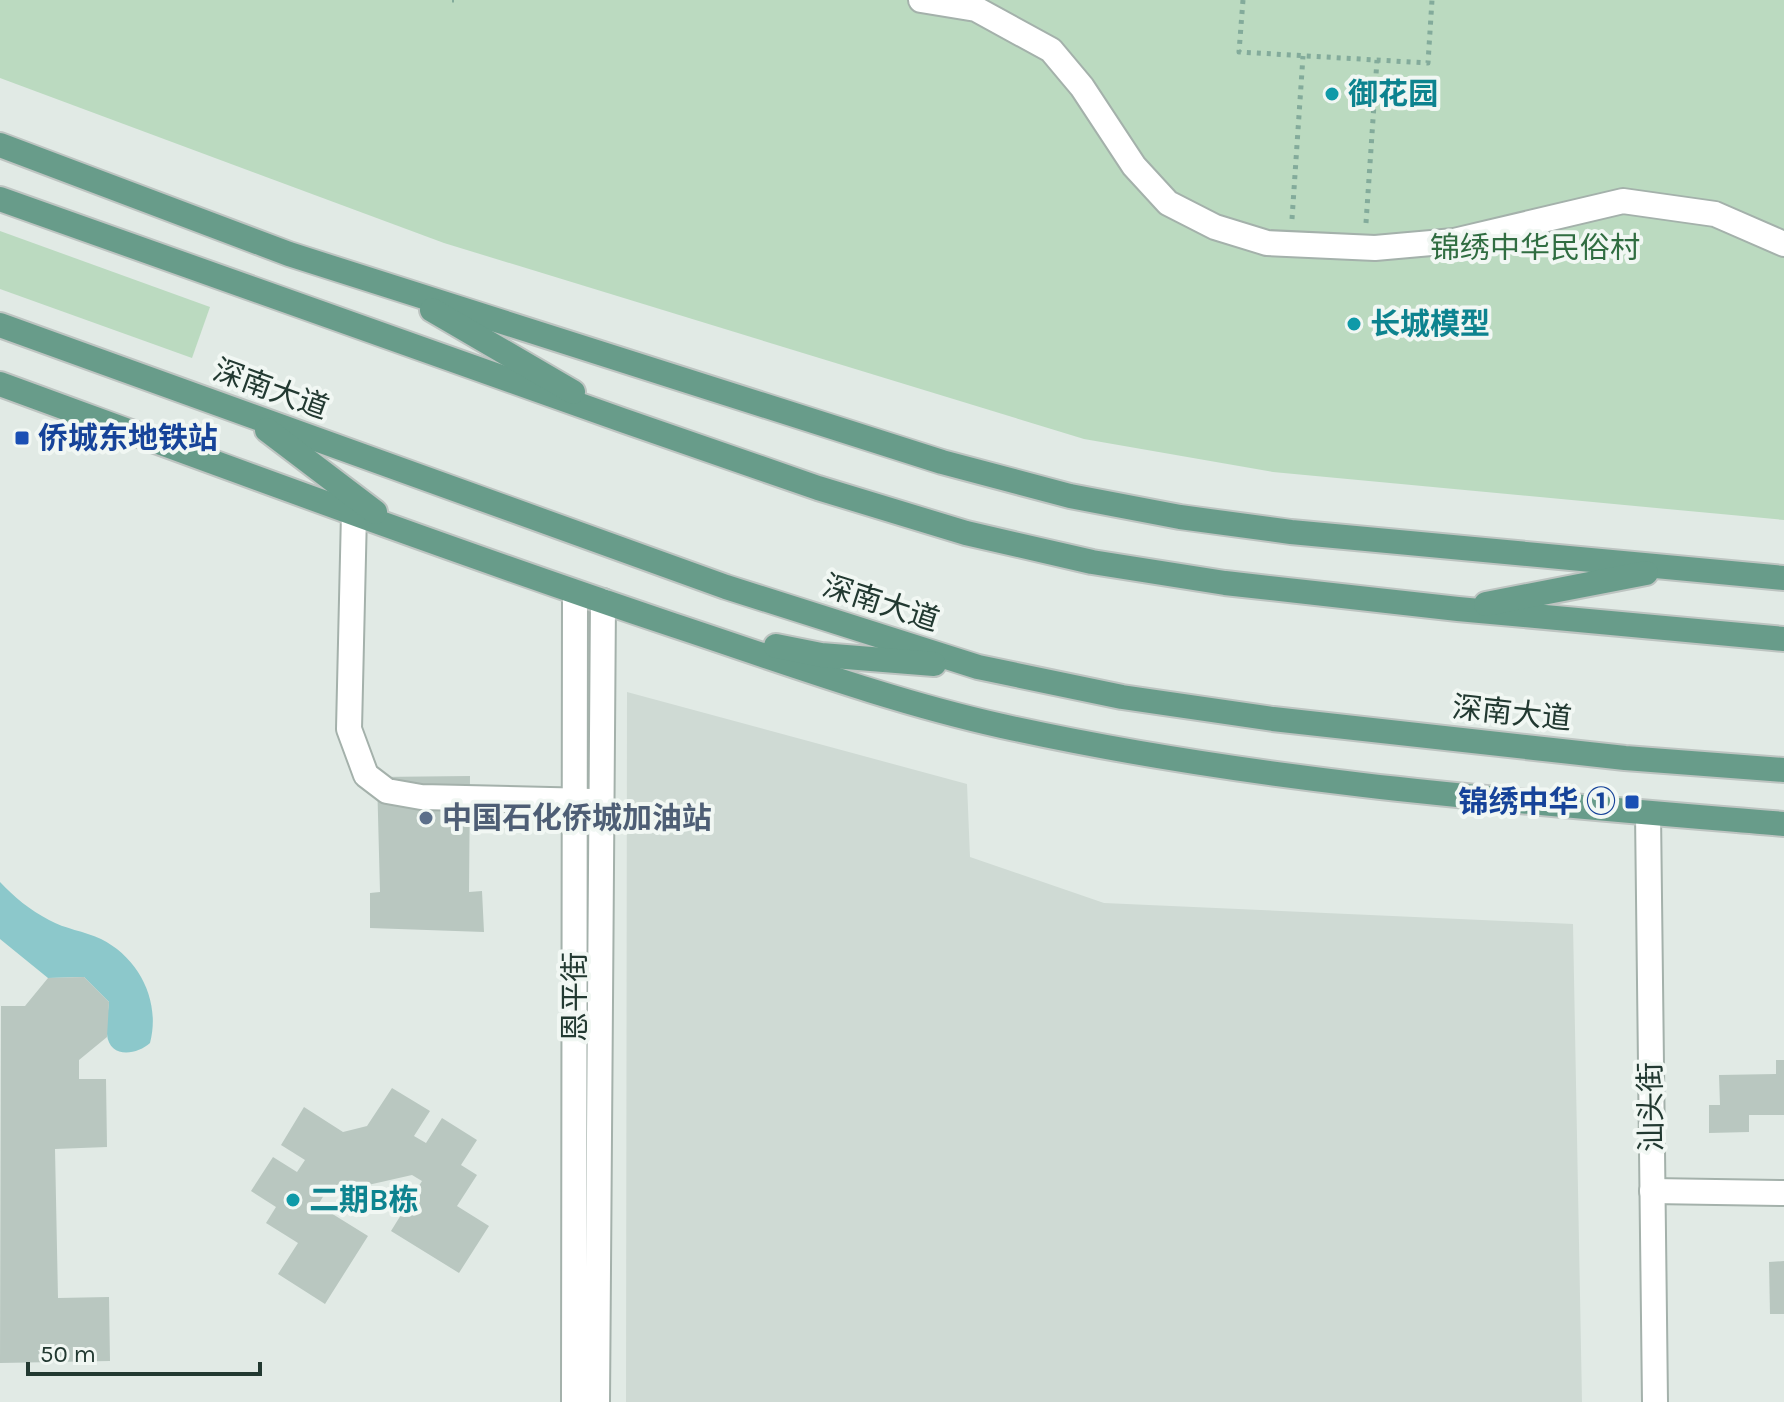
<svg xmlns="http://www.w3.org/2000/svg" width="1784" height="1402" font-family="Karla,'Noto Sans SC',sans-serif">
<rect width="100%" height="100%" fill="#e1eae5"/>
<polygon fill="#cfdad4" points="627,692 967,784 970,857 1104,903 1573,924 1582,1402 626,1402"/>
<g fill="#bbdac0">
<polygon points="0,0 1784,0 1784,520 1273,472 1084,439 444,243 0,78"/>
<polygon points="0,231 210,307 192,358 0,289"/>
</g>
<path fill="#8cc8cb" d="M 0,882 C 14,897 30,910 49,920 C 65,929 84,931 101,939 C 139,958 161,1001 150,1043 C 137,1055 109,1059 107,1034 C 106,1024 108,1012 109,1002 L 84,977 L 48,978 L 0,939 Z"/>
<g fill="#b9c7c0">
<polygon points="470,776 469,892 482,891 484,932 370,928 370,893 380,892 377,777"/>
<polygon points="84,977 109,1002 107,1037 79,1060 79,1079 106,1079 107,1147 55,1149 58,1298 109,1297 110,1361 0,1363 1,1006 25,1006 48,978"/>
<polygon points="1776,1060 1784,1060 1784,1115 1749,1115 1749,1132 1709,1133 1709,1105 1720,1105 1719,1075 1776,1074"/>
<polygon points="392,1088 430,1111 414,1136 426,1143 442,1118 477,1140 461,1165 477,1175 457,1206 489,1226 459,1273 391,1231 422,1181 412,1175 324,1195 318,1205 368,1236 325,1304 278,1274 298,1243 266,1223 276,1207 251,1191 273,1157 297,1172 305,1160 281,1145 304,1107 343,1132 367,1126"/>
<polygon points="1784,1261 1784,1314 1770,1314 1769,1262"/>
</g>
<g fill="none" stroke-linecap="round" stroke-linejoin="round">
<g stroke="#a4b1ab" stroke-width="28">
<g id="minor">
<polyline points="921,0 976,9 1051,50 1082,87 1134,166 1168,203 1215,227 1267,243 1375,248 1454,241 1623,201 1715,214 1784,244"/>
<polyline points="354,513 349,729 366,775 387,791 421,797 592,801"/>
<polyline points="1648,813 1655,1402"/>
<polyline points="1652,1191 1784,1193"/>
<polyline points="574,1402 575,592"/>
<polyline points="597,1402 603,601"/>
</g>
</g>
<g stroke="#bdc4c1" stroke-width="28">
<g id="major">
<polyline points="0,145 289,254 942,462 1070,496 1180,517 1291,532 1784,578"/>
<polyline points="0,199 622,420 818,488 966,533 1092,562 1225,583 1458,609 1784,639"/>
<polyline points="432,310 573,392"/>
<polyline points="0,325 726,587 978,667 1122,697 1273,719 1625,758 1784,770"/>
<path d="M 0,384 C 224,466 447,549 673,625 C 782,661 890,701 1002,726 C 1259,783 1522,802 1784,824"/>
<polyline points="267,430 375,512"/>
<polyline points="1486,604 1646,573"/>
<polyline points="776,646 821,655 934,664"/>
</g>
</g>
<g stroke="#83ab9b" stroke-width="5" stroke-dasharray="4 6" stroke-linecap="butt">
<polyline points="452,0 454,0"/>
<polyline points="1243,0 1239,52 1428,63 1432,0"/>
<polyline points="1292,219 1303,56"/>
<polyline points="1366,223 1377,60"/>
</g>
<use href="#minor" stroke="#fff" stroke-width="24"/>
<use href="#major" stroke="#689c8a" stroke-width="24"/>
</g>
<g fill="#0f9aa8" stroke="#f1f7f3" stroke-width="3">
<circle cx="1332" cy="94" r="8"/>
<circle cx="1354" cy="324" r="8"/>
<circle cx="293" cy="1200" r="8"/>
</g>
<g fill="#1a4fb4" stroke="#f1f7f3" stroke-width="3">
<rect x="14" y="430" width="16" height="16" rx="4"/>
<rect x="1624" y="794" width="16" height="16" rx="4"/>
</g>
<circle fill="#5c6f8a" stroke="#f1f7f3" stroke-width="3" cx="426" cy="818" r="8"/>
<g text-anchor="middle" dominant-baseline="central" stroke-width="8" stroke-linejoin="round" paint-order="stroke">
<g font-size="30" font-weight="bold" fill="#0d838f" stroke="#f1f7f3" text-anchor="start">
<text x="1348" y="94">御花园</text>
<text x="1370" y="324">长城模型</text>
<text x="309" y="1200">二期B栋</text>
</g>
<g font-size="30" fill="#306d41" stroke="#f1f7f3">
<text x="1535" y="248">锦绣中华民俗村</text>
</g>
<g font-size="30" fill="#223931" stroke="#f1f7f3">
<text transform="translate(271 389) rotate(20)">深南大道</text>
<text transform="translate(881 603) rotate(18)">深南大道</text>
<text transform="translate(1512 713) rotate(6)">深南大道</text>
<text transform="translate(575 997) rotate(-90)">恩平街</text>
<text transform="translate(1651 1107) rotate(-91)">汕头街</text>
</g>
<g font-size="30" font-weight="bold" fill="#164399" stroke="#f1f7f3" text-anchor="start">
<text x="38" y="438">侨城东地铁站</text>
<text x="1616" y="802" text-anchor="end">锦绣中华 ①</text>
</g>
<g font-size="30" font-weight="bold" fill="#4e5e75" stroke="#f1f7f3" text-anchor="start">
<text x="442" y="818">中国石化侨城加油站</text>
</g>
</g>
<path d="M28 1362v12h232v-12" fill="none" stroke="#223931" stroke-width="4"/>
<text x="40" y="1362" font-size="24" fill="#223931" stroke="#f1f7f3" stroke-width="6" paint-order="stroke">50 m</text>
</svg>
